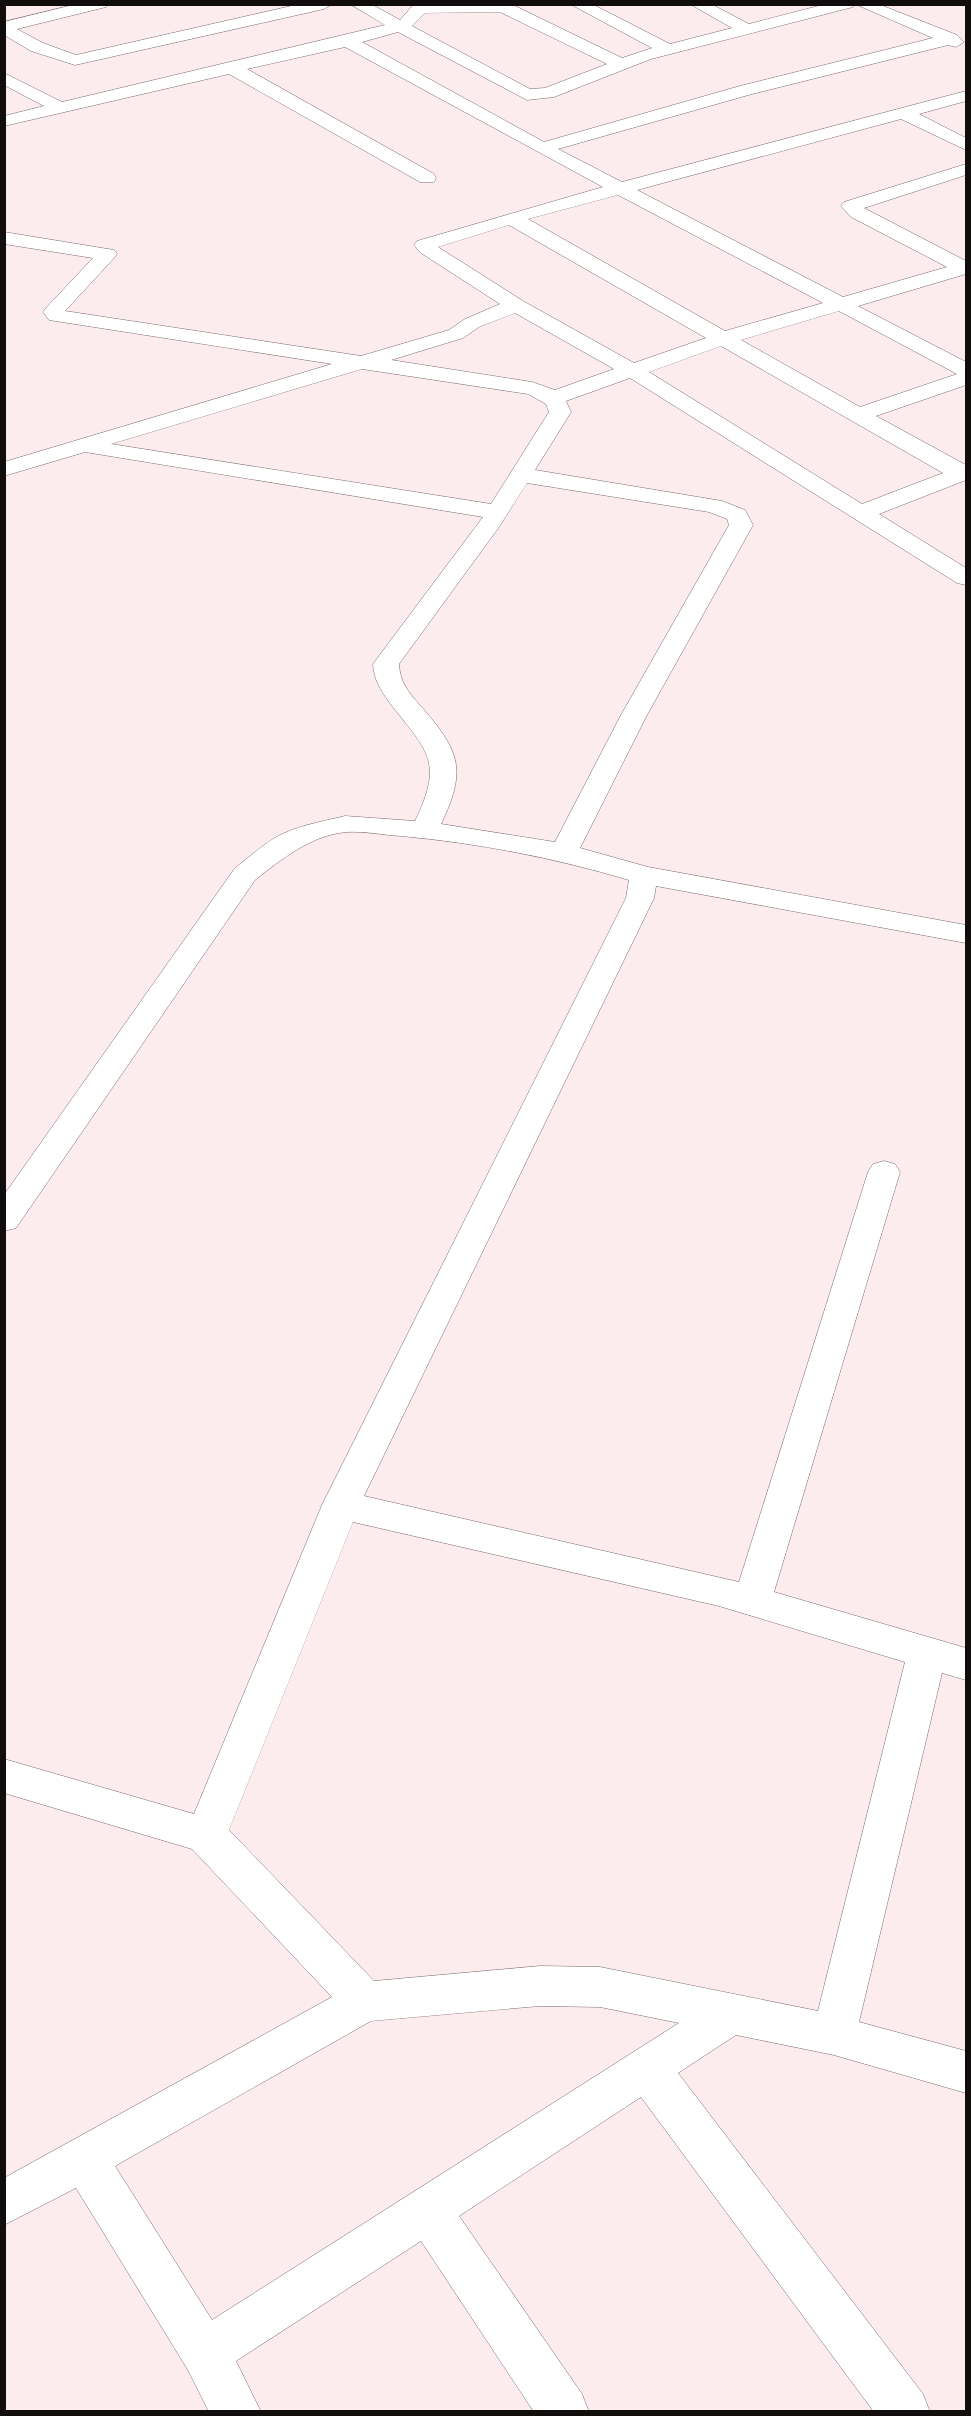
<svg xmlns="http://www.w3.org/2000/svg" width="971" height="2416" font-family="'Exo 2',sans-serif">
<rect width="100%" height="100%" fill="#fdecee"/>
<g fill="none" stroke-linecap="round" stroke-linejoin="round">
<g stroke="#796a6c" stroke-width="1">
<g id="street">
<polygon points="77,4 108,4 106,7 17,29 43,43 76,55 300,4 332,4 324,9 75,65 31,51 4,35 4,22"/>
<path d="M 350,4 L 371,4 L 400,20 L 414,4 L 511,4 L 622,58 L 652,48 L 570,4 L 592,4 L 670,44 L 732,28 L 690,4 L 711,4 L 749,24 L 826,4 L 855,4 L 853,7 L 651,59 L 554,97 L 527,100 L 398,32 L 362,42 L 544,142 L 740,86 L 933,38 L 855,4 L 878,4 L 957,35 L 964,42 L 956,47 L 948,45 L 752,94 L 558,149 L 622,182 L 966,91 L 966,101 L 919,114 L 966,138 L 966,150 L 901,119 L 637,190 L 843,297 L 947,267 L 851,217 L 841,206 L 844,202 L 966,164 L 966,175 L 864,208 L 966,261 L 966,274 L 858,306 L 966,362 L 966,385 L 876,416 L 966,465 L 966,480 L 879,514 L 966,568 L 966,585 L 957,583 L 630,378 L 566,401 L 571,412 L 535,470 L 722,501 L 745,510 L 753,525 L 647,715 L 580,848 L 648,867 L 966,925 L 966,943 L 656,886 L 654,898 L 364,1496 L 739,1582 L 868,1172 L 873,1164 L 884,1161 L 895,1164 L 900,1172 L 774,1592 L 966,1648 L 966,1680 L 942,1673 L 859,2022 L 966,2051 L 966,2093 L 834,2055 L 736,2035 L 678,2073 L 923,2394 L 930,2412 L 874,2412 L 641,2097 L 459,2216 L 582,2394 L 589,2412 L 534,2412 L 421,2241 L 236,2361 L 261,2412 L 209,2412 L 188,2370 L 76,2188 L 4,2225 L 4,2178 L 332,1997 L 192,1849 L 4,1793 L 4,1759 L 194,1814 L 322,1505 L 626,898 L 629,880 C 555,858 478,843 401,836 C 384,835 364,831 347,832 C 311,835 282,859 255,880 L 16,1228 L 4,1231 L 4,1195 L 235,868 C 247,859 260,847 273,839 C 294,826 321,822 345,816 L 415,821 C 445,760 426,750 389,702 C 380,689 374,679 373,664 L 483,517 L 85,452 L 4,476 L 4,462 L 332,364 L 49,320 L 43,312 L 46,308 L 93,258 L 4,244 L 4,232 L 114,250 L 117,254 L 114,258 L 65,311 L 361,356 L 449,330 L 465,319 L 500,304 L 421,253 L 414,245 L 417,241 L 603,187 L 345,47 L 247,69 L 434,174 L 436,178 L 434,182 L 420,182 L 229,74 L 4,126 L 4,116 L 44,106 L 4,85 L 4,73 L 62,102 L 385,25 ZM 500,12 L 607,64 L 545,88 L 530,89 L 412,26 L 425,13 ZM 618,195 L 823,303 L 725,331 L 528,219 ZM 509,225 L 706,338 L 634,363 L 523,301 L 438,247 ZM 839,311 L 957,374 L 860,407 L 741,340 ZM 515,313 L 614,369 L 555,390 L 532,382 L 391,360 L 463,338 L 479,327 ZM 721,346 L 943,473 L 862,504 L 649,372 ZM 362,369 L 528,394 L 546,404 L 549,412 L 491,504 L 111,444 ZM 527,483 L 709,512 L 727,519 L 729,525 L 621,715 L 555,842 L 441,824 C 468,768 459,750 419,704 C 408,692 400,682 399,664 L 499,527 ZM 353,1522 L 719,1606 L 905,1662 L 818,2011 L 600,1967 L 540,1966 L 374,1981 L 229,1830 ZM 540,2006 L 600,2007 L 679,2023 L 212,2320 L 115,2166 L 371,2021 Z"/>
</g>
</g>
<use href="#street" fill="#fff" fill-rule="evenodd"/>
</g>
<rect width="971" height="2416" fill="none" stroke="#120d0d" stroke-width="12"/>
</svg>
